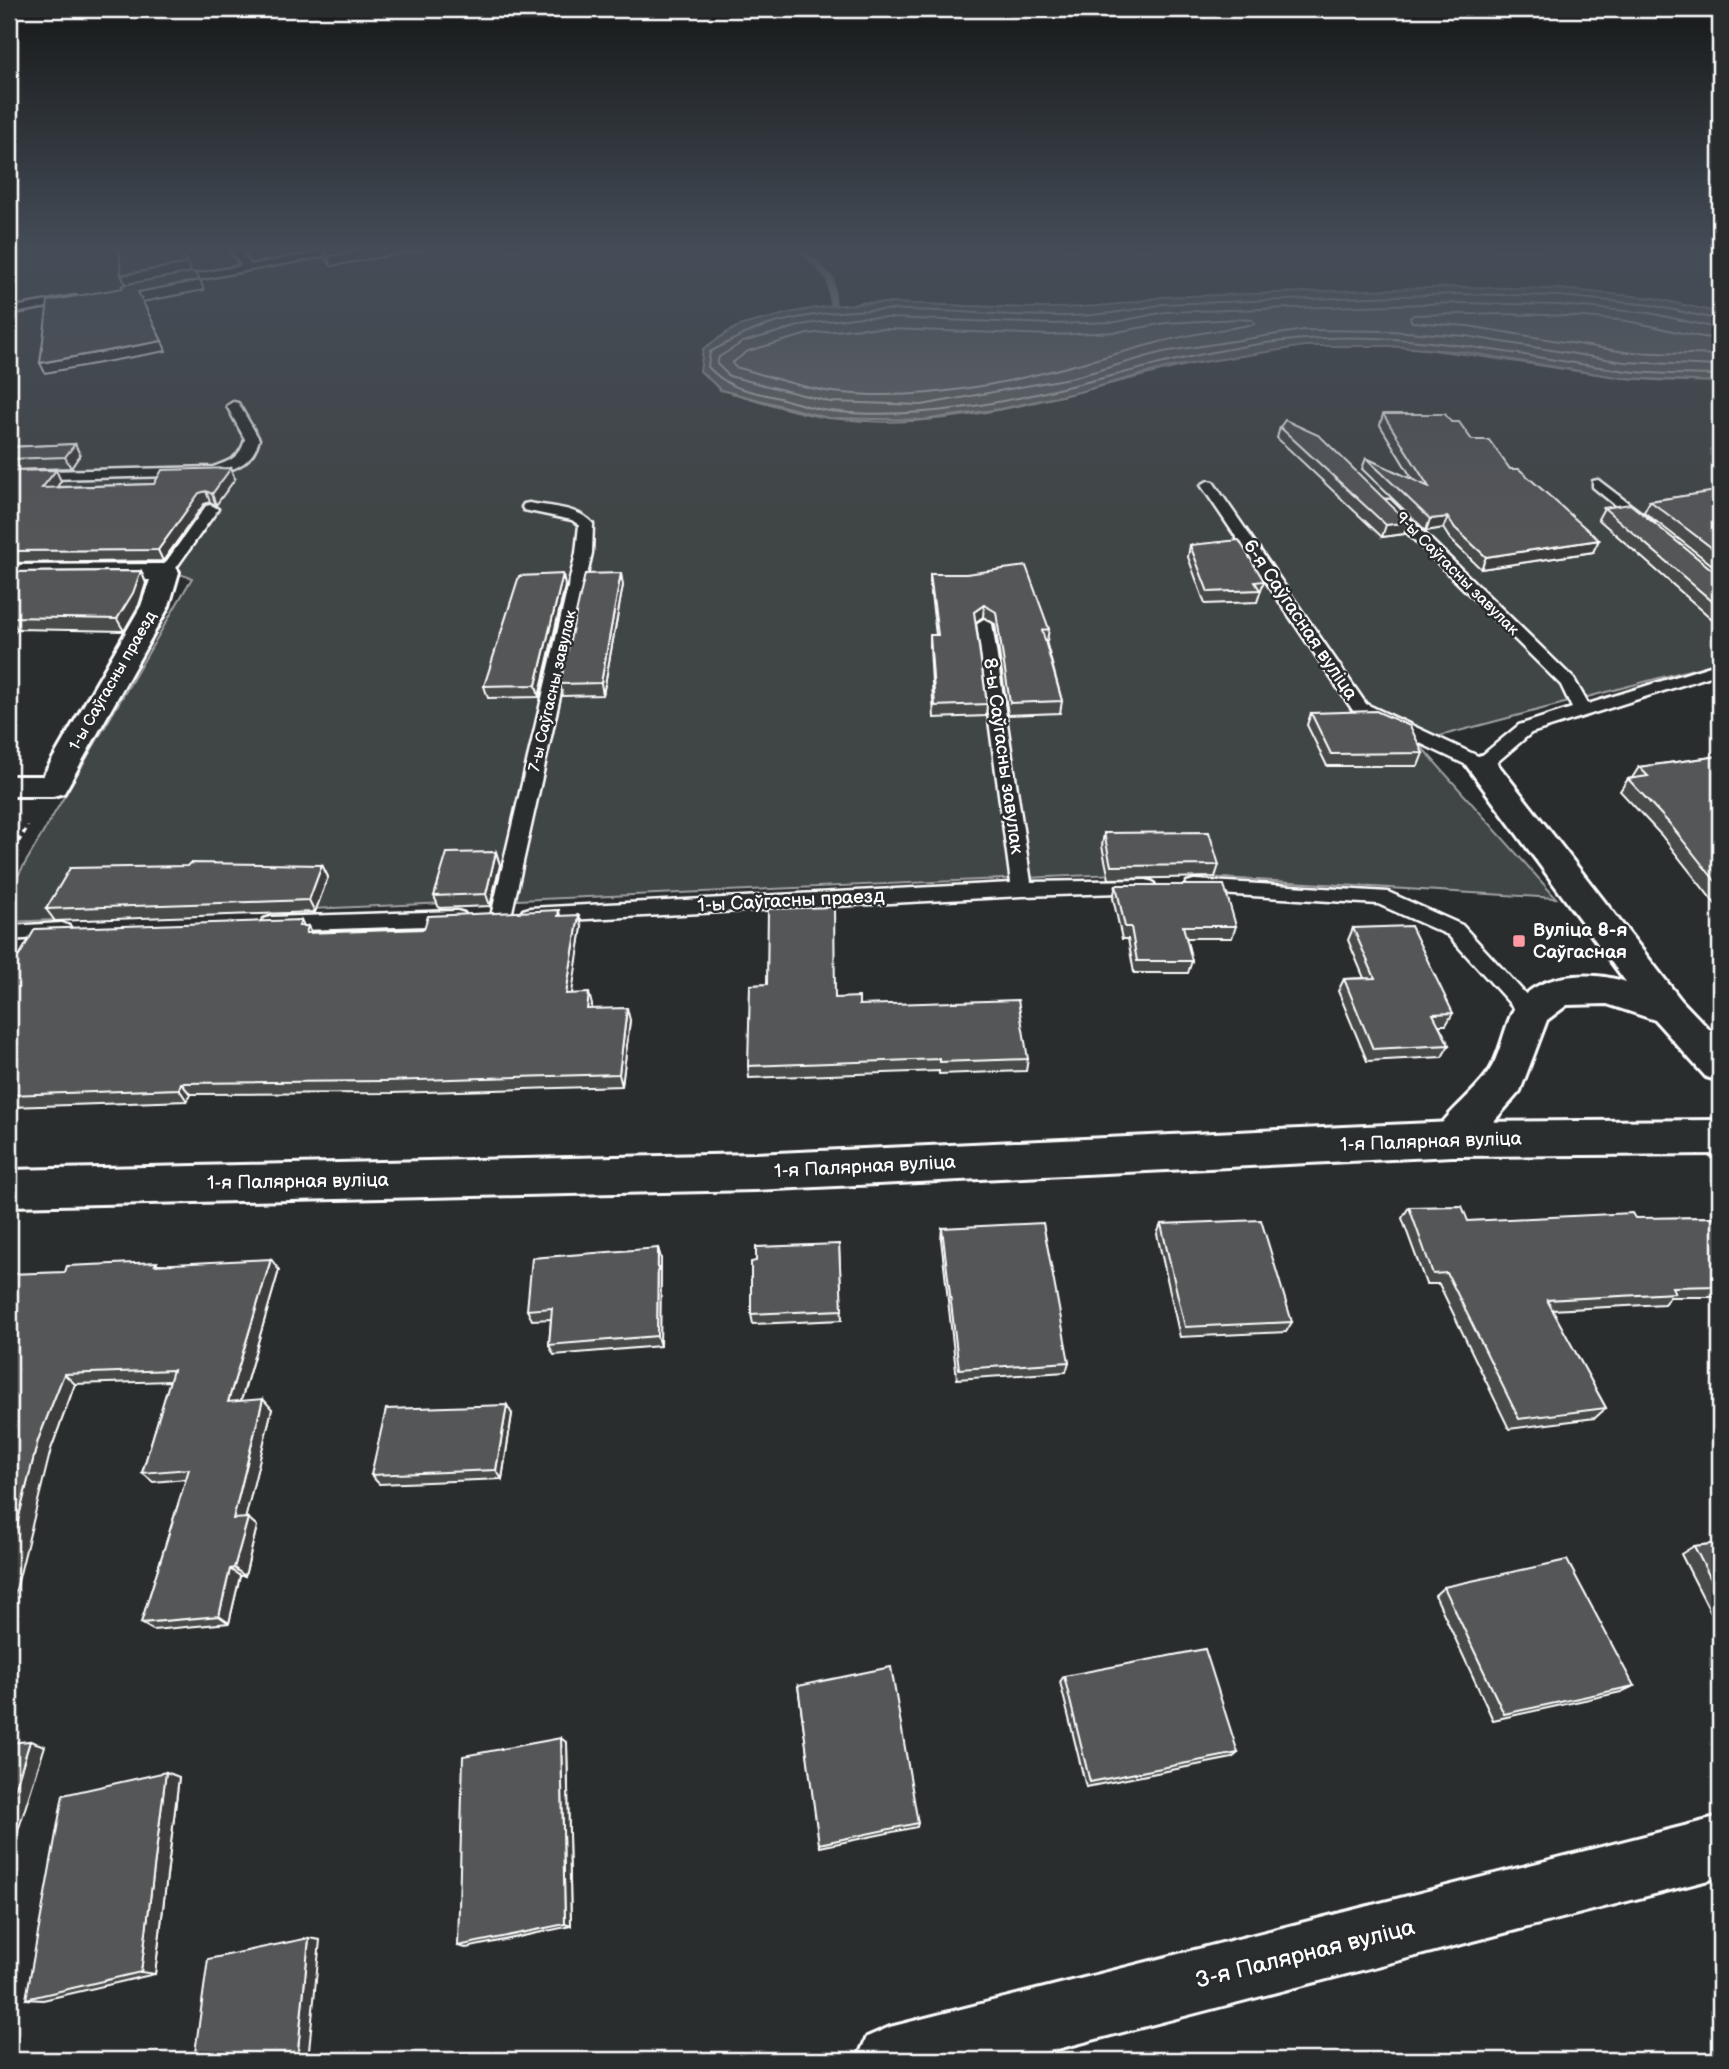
<svg xmlns="http://www.w3.org/2000/svg" width="1729" height="2069" font-family="'Balsamiq Sans',sans-serif">
<rect width="100%" height="100%" fill="#2a2d2e"/>
<filter id="ink" filterUnits="userSpaceOnUse"><feTurbulence type="fractalNoise" baseFrequency=".0143" numOctaves="2"/><feDisplacementMap in="SourceGraphic" scale="14" xChannelSelector="R" yChannelSelector="G"/><feConvolveMatrix kernelMatrix="1 2 1 2 8 2 1 2 1" color-interpolation-filters="sRGB"/></filter>
<g filter="url(#ink)">
<path fill="#414445" stroke="#a0a2a2" stroke-width="2" d="M 9,250 L 1720,250 L 1720,314 L 1653,298 L 1457,287 L 1162,297 L 1115,306 L 1052,309 L 860,302 L 721,390 C 756,399 793,413 829,418 C 857,421 896,423 924,420 C 1053,410 1174,356 1304,346 C 1411,338 1514,364 1620,377 C 1653,382 1687,380 1720,382 L 1720,662 L 1417,742 L 1556,898 L 1139,873 L 9,922 L 9,891 L 192,578 L 151,565 L 9,568 Z"/>
<path fill="#6a6c6d" stroke="#a6a7a7" stroke-width="2" d="M 1457,287 L 1560,289 L 1653,298 L 1716,312 L 1720,314 L 1720,382 L 1622,378 L 1465,352 L 1389,346 L 1305,346 L 1165,368 L 1079,392 L 1000,409 L 923,420 L 828,418 L 721,390 L 700,371 L 703,349 C 713,342 724,334 735,328 C 745,323 759,321 770,318 C 848,295 913,305 993,307 C 1053,309 1103,309 1162,297 Z"/>
<g fill="none" stroke-linecap="round" stroke-linejoin="round">
<g stroke="#c3c4c5" stroke-width="2">
<path d="M 1238,319 L 1252,320 L 1255,324 C 1222,330 1188,334 1156,343 C 1051,371 943,406 833,392 C 800,388 767,375 735,367 L 732,363 L 748,351 L 808,334 L 861,328 L 1052,335 L 1117,332 L 1166,323 Z"/>
<path d="M 1720,320 L 1651,305 L 1560,296 L 1457,294 L 1163,304 C 1131,311 1100,316 1067,316 C 971,317 873,298 779,322 C 754,328 732,340 710,352 L 708,367 C 732,391 747,390 779,398 C 795,402 813,409 830,411 C 993,430 1144,351 1304,339 C 1411,331 1515,355 1620,370 C 1652,375 1687,374 1720,375"/>
<polyline points="1720,329 1650,313 1559,305 1458,303 1165,312 1116,322 1053,324 861,317 806,324 743,342 719,357 717,364 729,376 830,402 922,405 1075,377 1163,352 1304,330 1390,331 1466,336 1624,362 1720,366"/>
<path d="M 1720,339 C 1686,337 1653,324 1619,320 C 1551,313 1482,313 1413,315 L 1410,318 L 1412,322 L 1468,326 L 1625,352 L 1720,355"/>
</g>
<polygon fill="#a6a7a7" fill-rule="evenodd" points="798,250 806,250 834,278 837,307 830,305 826,279"/>
<g stroke="#fff" stroke-width="5">
<g id="lane">
<polygon points="231,250 241,250 250,265 332,250 357,250 169,285 164,282 169,279 241,266"/>
<polygon points="76,296 80,297 80,301 9,314 9,308"/>
<path d="M 233,402 L 238,403 L 259,439 C 253,463 236,469 214,475 L 9,480 L 9,472 L 213,467 C 230,461 241,457 245,439 L 227,406 Z"/>
<polygon points="1598,480 1652,521 1654,524 1652,527 1642,527 1593,487 1593,481"/>
<polygon points="1208,481 1213,482 1366,704 1480,757 1519,725 1572,708 1561,685 1380,506 1378,503 1380,500 1390,500 1574,679 1588,704 1720,663 1720,673 1531,733 1489,769 1475,769 1354,712 1201,485"/>
<path d="M 529,503 C 550,507 579,507 593,524 L 592,553 L 511,916 L 508,921 L 501,923 L 494,921 L 491,916 L 576,553 L 579,525 L 572,520 L 524,510 L 522,507 L 524,504 Z"/>
<polygon points="211,505 218,509 171,575 161,575 158,572 161,569 206,506"/>
<polygon points="984,619 992,624 1031,882 1146,880 1153,882 1156,887 1153,892 1022,896 530,922 523,920 520,915 523,910 530,908 1011,883 976,624"/>
<polygon points="1194,880 1388,892 1462,925 1542,1012 1539,1018 1531,1020 1523,1018 1448,935 1378,904 1187,892 1184,887 1187,882"/>
<polygon points="457,911 464,913 467,918 464,923 457,925 271,931 264,929 260,924 264,919 271,917"/>
<polygon points="62,923 69,926 73,931 69,936 9,940 9,926"/>
</g>
</g>
<g stroke="#fff" stroke-width="6">
<g id="street">
<polygon points="166,564 175,566 179,572 169,606 64,793 53,796 9,796 9,776 43,776 141,606 150,580 9,581 9,565"/>
<path d="M 1482,755 L 1493,758 L 1681,1000 L 1720,1041 L 1720,1081 L 1706,1077 L 1655,1020 L 1607,1004 L 1567,1005 L 1547,1020 L 1520,1091 L 1468,1151 L 1453,1156 L 1438,1151 L 1432,1139 C 1445,1113 1471,1097 1488,1073 C 1500,1057 1503,1032 1512,1013 C 1530,972 1590,970 1626,982 L 1466,765 L 1471,758 Z"/>
<polygon points="1720,1817 1720,1877 1015,2060 857,2060 867,2037 890,2027"/>
</g>
</g>
<g stroke="#fff" stroke-width="6">
<polygon id="secondary" points="1720,1120 1720,1154 1453,1156 755,1190 9,1206 9,1170 755,1154 1453,1122"/>
</g>
<polyline stroke="#fff" stroke-width="3.5" stroke-dasharray="4.5 4.5" stroke-linecap="butt" points="9,857 28,826"/>
<use href="#lane" fill="#2a2d2e" fill-rule="evenodd"/>
<use href="#street" fill="#2a2d2e" fill-rule="evenodd"/>
<use href="#secondary" fill="#2a2d2e" fill-rule="evenodd"/>
</g>
<g fill="#494b4c" stroke="#fff" stroke-width="2">
<polygon points="323,250 423,250 331,266 325,258"/>
<polygon points="1383,414 1451,422 1472,440 1510,469 1593,552 1481,569 1450,539 1443,528 1426,531 1362,469 1366,458 1413,480 1380,425"/>
<polygon points="1280,427 1404,534 1382,537 1277,438"/>
<polygon points="75,444 80,455 71,468 9,470 9,447"/>
<polygon points="9,471 61,481 57,487 154,484 235,479 216,505 210,502 204,504 163,561 9,563"/>
<polygon points="1720,491 1720,571 1644,512 1650,501"/>
<polygon points="1604,508 1720,576 1720,626 1598,519"/>
<polygon points="1190,545 1264,581 1257,602 1205,604 1188,557"/>
<polygon points="141,571 146,583 139,605 124,631 17,629 9,640 9,572"/>
<polygon points="930,574 1049,629 1047,641 1046,641 1062,701 1060,713 1008,715 995,624 983,617 976,622 987,704 986,716 934,718 930,647 930,635 936,635 930,586"/>
<polygon points="623,585 603,695 563,696 560,684"/>
<polygon points="565,586 539,697 488,698 484,686"/>
<polygon points="1311,713 1423,753 1418,766 1327,766 1307,725"/>
<polygon points="1720,756 1720,910 1661,835 1620,791 1628,779 1632,778 1639,767"/>
<polygon points="1104,833 1219,865 1215,877 1109,879 1102,846"/>
<polygon points="496,852 500,865 490,906 439,908 434,896"/>
<polygon points="322,865 328,877 315,912 55,921 46,909"/>
<polygon points="1116,885 1236,926 1232,938 1186,938 1192,961 1188,973 1134,973 1128,939 1122,939 1113,898"/>
<polygon points="559,910 560,916 582,927 571,994 592,1005 592,1009 630,1020 622,1086 392,1093 190,1094 187,1101 11,1107 9,1111 9,956 19,956 301,920 304,926 312,933 424,929"/>
<polygon points="1353,928 1453,1013 1446,1025 1439,1025 1449,1045 1442,1057 1367,1061 1338,991 1344,979 1364,978 1348,940"/>
<polygon points="859,1005 1028,1059 1026,1071 939,1074 939,1071 749,1078 748,1066"/>
<polygon points="1409,1207 1468,1221 1720,1217 1720,1297 1670,1297 1664,1304 1552,1310 1606,1408 1595,1418 1509,1429 1439,1284 1426,1284 1402,1218"/>
<polygon points="1161,1224 1292,1322 1286,1332 1180,1337 1157,1234"/>
<polygon points="942,1228 1069,1362 1066,1372 957,1379 941,1239"/>
<polygon points="839,1244 842,1320 753,1324 751,1314 756,1261"/>
<polygon points="658,1248 661,1259 660,1346 554,1355 549,1345 551,1319 532,1320 527,1310"/>
<polygon points="159,1264 279,1270 241,1401 272,1409 245,1518 248,1518 257,1526 245,1576 240,1576 229,1623 153,1630 141,1623 186,1479 153,1482 142,1473 170,1381 75,1384 51,1449 65,1272"/>
<polygon points="512,1414 502,1479 379,1484 371,1475"/>
<polygon points="1720,1543 1720,1631 1681,1554 1694,1546"/>
<polygon points="1444,1587 1634,1686 1621,1692 1493,1720 1435,1595"/>
<polygon points="1064,1676 1238,1753 1232,1758 1086,1787 1060,1682"/>
<polygon points="798,1686 918,1823 917,1827 820,1847"/>
<polygon points="567,1743 571,1926 466,1948 458,1946"/>
<polygon points="179,1777 155,1974 43,2000 26,1999"/>
</g>
<g fill="#3c3d3e" stroke="#fff" stroke-width="2">
<polygon points="364,250 423,250 331,266 328,256"/>
<polygon points="188,263 191,273 126,285 121,275"/>
<polygon points="200,280 204,290 142,302 138,292"/>
<polygon points="162,341 166,351 45,373 40,363"/>
<polygon points="75,444 80,455 71,468 65,457"/>
<polygon points="231,468 235,479 216,505 212,494"/>
<polygon points="56,470 61,481 49,499 42,488"/>
<polygon points="206,491 210,502 204,504 163,561 158,550 199,493"/>
<polygon points="1448,517 1443,528 1426,531 1430,519"/>
<polygon points="1408,522 1404,534 1382,537 1386,525"/>
<polygon points="1599,540 1593,552 1481,569 1486,557"/>
<polygon points="141,571 146,583 139,605 124,631 117,619"/>
<polygon points="621,573 623,585 603,695 601,683"/>
<polygon points="563,574 565,586 539,697 536,685"/>
<polygon points="984,605 983,617 973,624 974,612"/>
<polygon points="10,617 17,629 9,640 9,618"/>
<polygon points="496,852 500,865 490,906 486,894"/>
<polygon points="322,865 328,877 315,912 309,900"/>
<polygon points="579,915 582,927 570,1006 566,994"/>
<polygon points="301,920 306,931 308,926 314,938 312,945 299,926"/>
<polygon points="589,993 592,1005 590,1021 587,1009"/>
<polygon points="627,1008 630,1020 622,1086 619,1074"/>
<polygon points="181,1083 190,1094 187,1101 179,1089"/>
<polygon points="658,1248 661,1259 660,1346 657,1336"/>
<polygon points="271,1259 279,1270 238,1411 228,1402"/>
<polygon points="64,1374 75,1384 51,1449 9,1618 9,1556 38,1440"/>
<polygon points="263,1399 272,1409 243,1528 233,1519"/>
<polygon points="507,1405 512,1414 502,1479 496,1470"/>
<polygon points="248,1518 257,1526 245,1576 234,1568"/>
<polygon points="230,1569 240,1576 229,1623 219,1616"/>
<polygon points="561,1738 567,1743 571,1926 565,1924"/>
<polygon points="30,1741 45,1746 16,1837 9,1835 9,1808"/>
<polygon points="166,1772 179,1777 155,1974 141,1972"/>
<polygon points="309,1938 320,1940 308,2060 297,2060"/>
</g>
<g fill="#555758" stroke="#fff" stroke-width="2">
<polygon points="119,250 178,250 188,263 121,275"/>
<polygon points="324,250 364,250 328,256"/>
<polygon points="194,272 200,280 138,292 162,341 40,363 48,301 123,288 122,285"/>
<polygon points="1383,414 1445,414 1451,422 1459,422 1472,440 1489,440 1510,469 1519,469 1599,540 1486,557 1455,528 1448,517 1430,519 1366,458 1429,487"/>
<polygon points="1285,420 1320,436 1408,522 1386,525 1280,427"/>
<polygon points="75,444 65,457 9,459 9,447"/>
<polygon points="231,468 212,494 206,491 199,493 158,550 9,551 9,471 56,470 42,488 154,484 162,470"/>
<polygon points="1717,491 1720,491 1720,554 1650,501"/>
<polygon points="1630,504 1720,576 1720,608 1604,508"/>
<polygon points="1239,540 1264,581 1255,582 1260,590 1208,592 1190,545"/>
<polygon points="1026,566 1049,629 1042,630 1062,701 1010,703 996,612 984,605 974,612 987,704 935,706 930,635 938,635 930,574 966,574"/>
<polygon points="141,571 133,593 117,619 10,617 9,618 9,572"/>
<polygon points="621,573 601,683 560,684 585,574"/>
<polygon points="563,574 536,685 484,686 519,576"/>
<polygon points="1376,711 1410,726 1423,753 1331,754 1311,713"/>
<polygon points="1720,756 1720,887 1669,823 1628,779 1648,776 1639,767"/>
<polygon points="1209,832 1219,865 1111,866 1104,833"/>
<polygon points="496,852 486,894 434,896 447,853"/>
<polygon points="190,863 322,865 309,900 46,909 70,868 187,866"/>
<polygon points="1116,885 1224,885 1236,926 1183,926 1192,961 1137,961 1131,927 1125,927"/>
<polygon points="834,907 835,998 859,997 859,1005 1018,1000 1028,1059 940,1062 940,1059 748,1066 750,985 767,984 768,909"/>
<polygon points="559,910 558,916 579,915 566,994 589,993 587,1009 627,1008 619,1074 386,1081 181,1083 179,1089 9,1095 9,956 19,956 35,929 301,920 299,926 308,926 306,933 424,929 428,916"/>
<polygon points="1411,926 1453,1013 1433,1014 1449,1045 1373,1049 1344,979 1375,978 1353,928"/>
<polygon points="1462,1206 1468,1221 1632,1213 1635,1218 1720,1217 1720,1286 1672,1287 1675,1293 1547,1300 1606,1408 1519,1419 1447,1273 1433,1274 1409,1207"/>
<polygon points="1261,1220 1292,1322 1185,1327 1161,1224"/>
<polygon points="1043,1223 1069,1362 959,1369 942,1228"/>
<polygon points="839,1244 842,1310 751,1314 751,1262 756,1261 756,1247"/>
<polygon points="658,1248 657,1336 549,1345 552,1308 527,1310 532,1258"/>
<polygon points="271,1259 228,1402 263,1399 233,1519 248,1518 234,1568 230,1569 219,1616 141,1623 189,1469 142,1473 173,1370 64,1374 38,1440 9,1556 9,1274 65,1272 67,1266 157,1262 155,1265"/>
<polygon points="507,1405 496,1470 371,1475 386,1409"/>
<polygon points="1720,1543 1720,1597 1694,1546"/>
<polygon points="1567,1560 1634,1686 1504,1714 1444,1587"/>
<polygon points="1205,1649 1238,1753 1090,1782 1064,1676"/>
<polygon points="891,1667 918,1823 819,1844 798,1686"/>
<polygon points="561,1738 565,1924 458,1946 463,1756"/>
<polygon points="30,1741 9,1808 9,1743"/>
<polygon points="166,1772 141,1972 26,1999 63,1795"/>
<polygon points="309,1938 297,2060 194,2060 208,1959"/>
</g>
</g>
<linearGradient id="sky" x2="0" y2="1"><stop stop-color="#171919"/><stop offset="0.46" stop-color="#444c57"/><stop offset="1" stop-color="#444c57" stop-opacity="0"/></linearGradient>
<rect width="1729" height="540" fill="url(#sky)"/>
<rect fill="#ff9aa2" stroke="#2a2d2e" stroke-width="2.5" x="1512" y="934" width="14" height="14" rx="3.5"/>
<g text-anchor="middle" dominant-baseline="central" stroke-width="5" stroke-linejoin="round" paint-order="stroke">
<g font-size="16" fill="#fff" stroke="#2a2d2e">
<text transform="translate(1457 574) rotate(45)">9-ы Саўгасны завулак</text>
<text transform="translate(113 681) rotate(-60)">1-ы Саўгасны праезд</text>
<text transform="translate(553 691) rotate(-77)">7-ы Саўгасны завулак</text>
</g>
<g font-size="19" fill="#fff" stroke="#2a2d2e">
<text transform="translate(1300 620) rotate(56)">6-я Саўгасная вуліца</text>
<text transform="translate(1003 756) rotate(82)">8-ы Саўгасны завулак</text>
<text transform="translate(791 901) rotate(-3)">1-ы Саўгасны праезд</text>
<text transform="translate(1431 1142) rotate(-2)">1-я Палярная вуліца</text>
<text transform="translate(865 1167) rotate(-3)">1-я Палярная вуліца</text>
<text transform="translate(298 1182) rotate(-1)">1-я Палярная вуліца</text>
</g>
<g font-size="19" font-weight="bold" fill="#fff" stroke="#2a2d2e" text-anchor="start">
<text x="1533" y="930">Вуліца 8-я<tspan x="1533" dy="22">Саўгасная</tspan></text>
</g>
<g font-size="23" fill="#fff" stroke="#2a2d2e">
<text transform="translate(1305 1954) rotate(-14)">3-я Палярная вуліца</text>
</g>
</g>
<rect width="1729" height="2069" fill="none" stroke="#2a2d2e" stroke-width="35"/>
<rect x="18" y="18" width="1694" height="2034" fill="none" stroke="#fff" stroke-width="2.5" filter="url(#ink)"/>
</svg>
